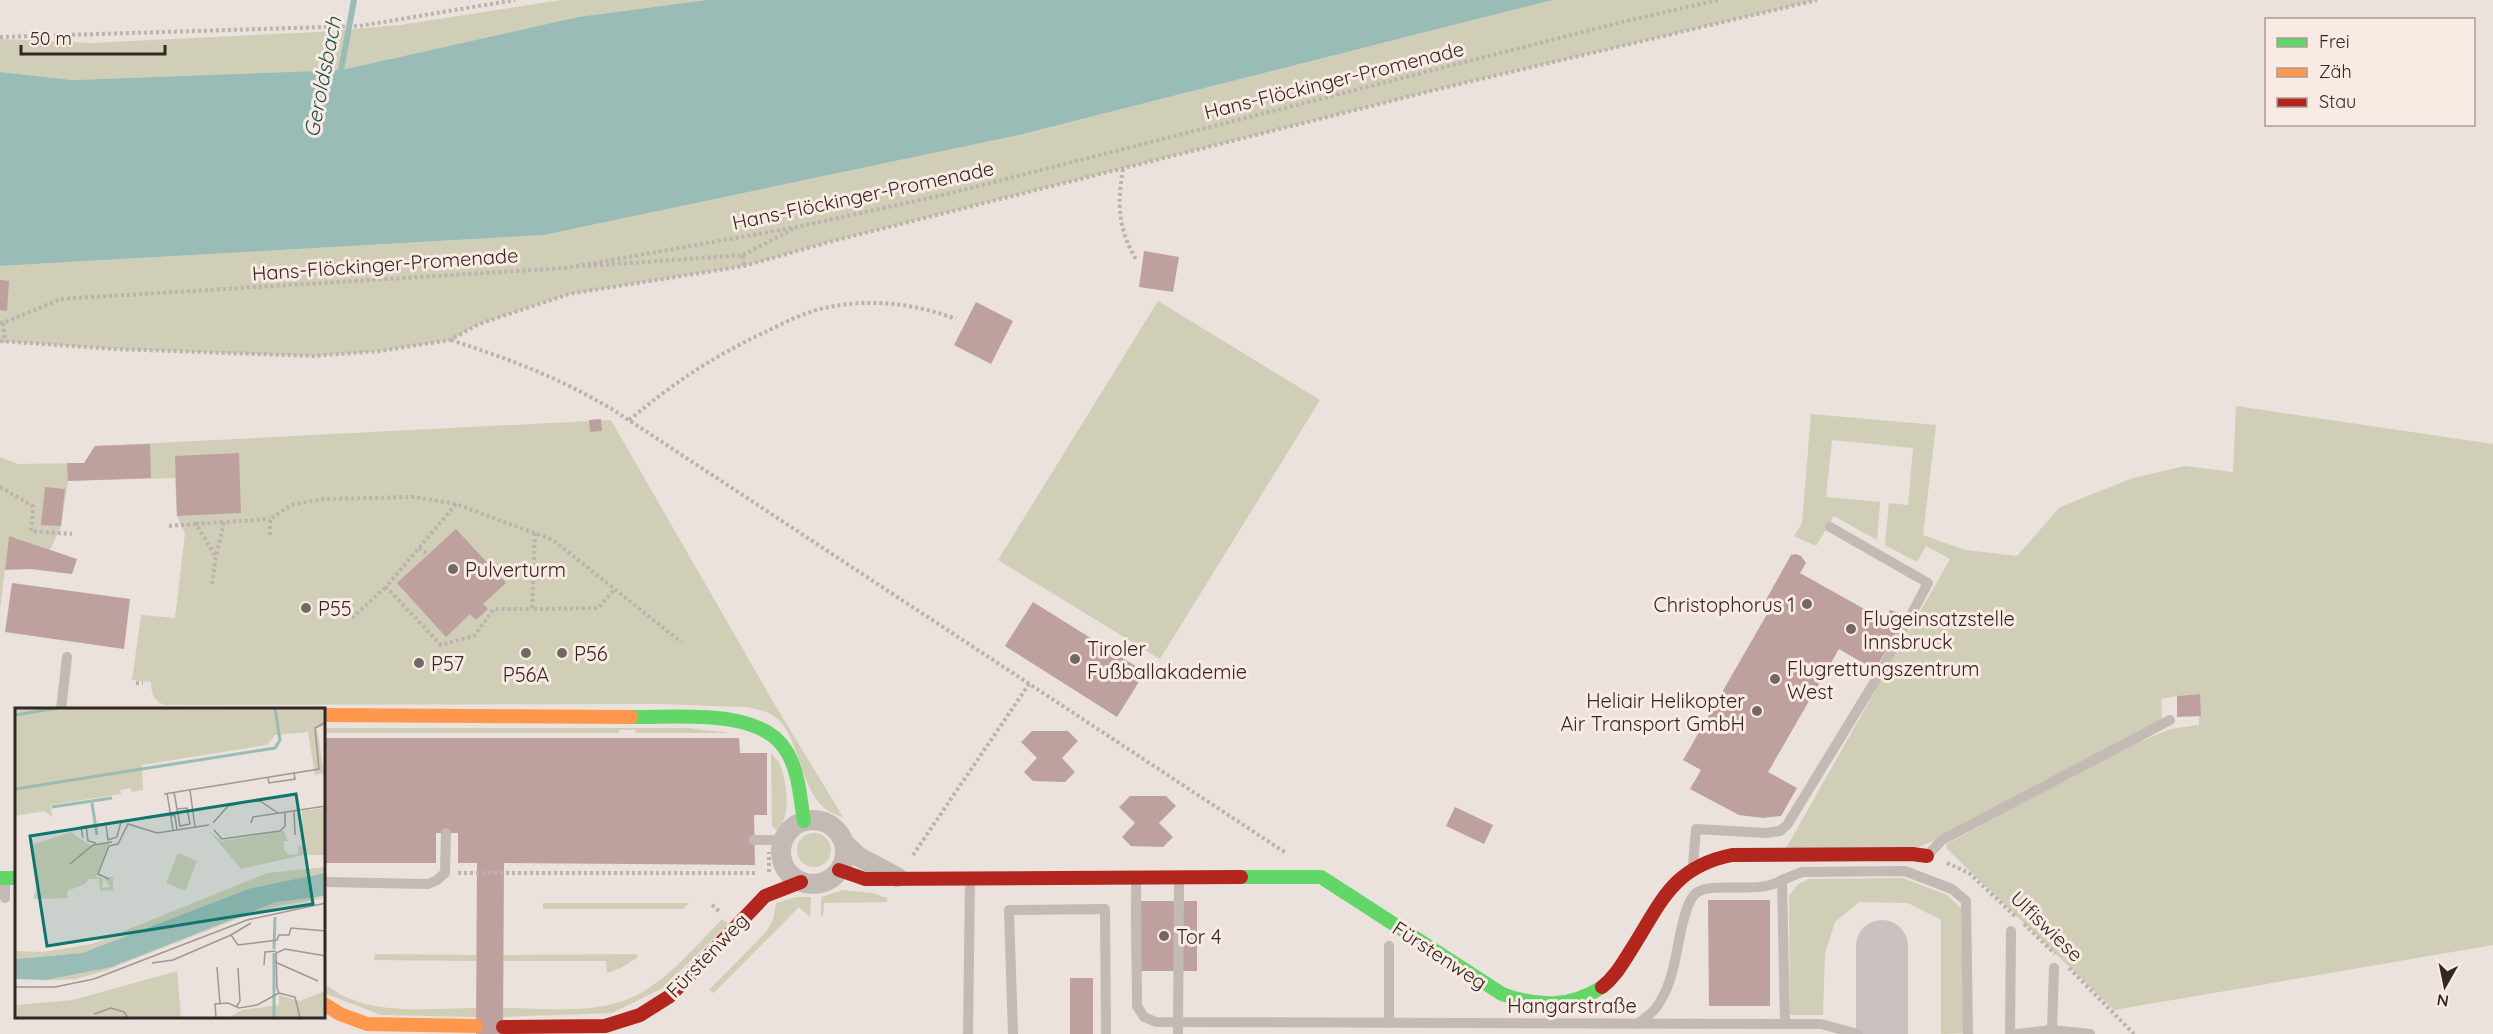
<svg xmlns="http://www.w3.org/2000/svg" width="2493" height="1034" font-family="Quicksand,sans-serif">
<rect width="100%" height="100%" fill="#ebe1dd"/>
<g fill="#d0ceb6">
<polygon points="561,0 706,0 578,17 341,70 72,80 0,72 0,39 91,43 318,32 400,25"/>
<polygon points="1553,0 1817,0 1447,87 829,242 744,266 569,294 479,324 450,340 380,351 313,356 115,349 0,341 0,266 544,235 1019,135"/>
<polygon points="1158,301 1320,400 1160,659 998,560"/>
<polygon points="2236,406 2493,444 2493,945 2114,1010 1946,848 1947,844 2122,749 2170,729 2199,725 2200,694 2177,696 2161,699 2162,718 2157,722 1939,838 1910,851 1785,850 1950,559 1926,546 1917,562 1885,545 1889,503 1908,505 1913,448 1832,440 1826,497 1880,502 1877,540 1834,516 1816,546 1794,536 1802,523 1811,414 1936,425 1923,535 1965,550 2017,556 2060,507 2133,478 2185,466 2233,472"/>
<path d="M 611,420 L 775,705 L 843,817 C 799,807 805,747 779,720 C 770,711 756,709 745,707 L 661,704 L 165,705 C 154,702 151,693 151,682 L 132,680 L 141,615 L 175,618 L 185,534 L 177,516 L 175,478 L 68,481 L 61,526 L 50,550 L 9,536 L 0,610 L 0,457 L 18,464 L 84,463 L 95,446 Z"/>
<polygon points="324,728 688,728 730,733 636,733 635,730 619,730 619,733 324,733"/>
<path d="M 771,753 C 774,757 779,761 780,765 C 787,780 792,821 776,830 L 772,826 Z"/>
<circle cx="814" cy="850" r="17"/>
<polygon points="1903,878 1947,895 1961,908 1965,1033 1941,1034 1941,920 1908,903 1859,902 1835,922 1825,953 1823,1015 1790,1015 1789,896 1798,884 1809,879"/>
<polygon points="843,890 872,893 887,898 887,902 824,903 823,916 821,915 821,897"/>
<polygon points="796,897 811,897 810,917 799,907 714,993 709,990 766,932 773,920 776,903"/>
<polygon points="543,903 689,903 683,909 543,909"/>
<path d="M 722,919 L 728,924 L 663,988 L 612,1013 L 503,1017 L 503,1008 C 541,1008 586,1014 623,1001 C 660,989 695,947 722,919 Z"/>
<polygon points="375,954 476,955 476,961 374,960"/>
<polygon points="637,954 637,958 619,969 607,973 606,961 503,961 503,955"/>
<path d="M 324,983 C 365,1018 426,1008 476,1008 L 476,1017 L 381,1015 L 324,993 Z"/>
</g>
<polygon fill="#99bdb6" points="706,0 1553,0 1019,135 544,235 0,266 0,72 72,80 341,70 578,17"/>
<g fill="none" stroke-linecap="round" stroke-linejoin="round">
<polyline stroke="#99bdb6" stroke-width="6" points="340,76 354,0"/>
<polyline stroke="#cbc2bf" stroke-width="52" points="1882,946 1882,1034"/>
</g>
<g fill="#bea19e">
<polygon points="1144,251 1179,257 1173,292 1139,287"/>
<polygon points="0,280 9,281 7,311 0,310"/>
<polygon points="976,302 1013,321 991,364 954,345"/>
<polygon points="601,419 602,431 590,432 589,420"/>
<polygon points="150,444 151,478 68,481 67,463 84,463 95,446"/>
<polygon points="239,453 241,513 177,516 175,456"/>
<polygon points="45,487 65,489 61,526 41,525"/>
<polygon points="456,529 506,583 483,604 488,609 476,620 470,614 446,637 397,583"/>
<polygon points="9,536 77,559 72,574 30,569 5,570"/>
<polygon points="1796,554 1801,556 1806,563 1800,573 1884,620 1890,610 1900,613 1902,622 1875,670 1839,649 1768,772 1797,788 1781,816 1763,818 1739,815 1690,789 1701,770 1683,760 1770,609 1763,605 1791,555"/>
<polygon points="12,583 130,599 124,649 5,632"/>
<polygon points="1033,602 1145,672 1117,717 1005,646"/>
<polygon points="2200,694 2201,716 2177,717 2177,696"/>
<polygon points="1032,731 1068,731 1078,741 1062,758 1075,772 1065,782 1033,781 1024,772 1037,758 1021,742"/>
<polygon points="324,738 739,738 740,753 767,753 767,815 754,815 755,865 504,863 503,1034 476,1034 477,863 458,863 458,833 436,833 436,863 324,863"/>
<polygon points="1130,796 1166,796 1176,806 1159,823 1173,837 1163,847 1131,846 1122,837 1135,823 1119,807"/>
<polygon points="1455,807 1493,825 1484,844 1446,826"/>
<polygon points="1708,900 1770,900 1770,1006 1709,1006"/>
<polygon points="1131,901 1197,901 1197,971 1132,971"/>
<rect x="1070" y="978" width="23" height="56"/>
</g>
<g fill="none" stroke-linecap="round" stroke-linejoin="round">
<g stroke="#bcb2ae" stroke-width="4" stroke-dasharray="3 3" stroke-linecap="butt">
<polyline points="0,37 359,26 515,0"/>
<path d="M 1123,169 C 1117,205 1118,229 1137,261"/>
<polyline points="743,255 793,229"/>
<polyline points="588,266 743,255 744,266"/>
<polyline points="0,322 3,323 61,299 566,268 612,260 797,227 947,194 1622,22 1718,0"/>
<polyline points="3,323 5,342"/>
<path d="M 451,340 C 512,360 560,378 615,411 L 1286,853"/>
<polyline points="0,341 115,349 313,356 380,351 450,340 479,324 569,294 744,266 829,242 1447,87 1817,0"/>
<path d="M 629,420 C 673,384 707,360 759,335 C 776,327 794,317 813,311 C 860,297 911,302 956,319"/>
<polyline points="0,487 33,506 31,531 72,534"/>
<polyline points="456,504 386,587 441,645 474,636 494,609 532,609"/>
<polyline points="169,526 196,524"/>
<polyline points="535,533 532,609 598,608 615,589"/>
<polyline points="270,535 270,519 291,505 323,499 415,497 456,504 553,540 681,642"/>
<polyline points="419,548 428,554"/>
<polyline points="215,555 196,524 224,522"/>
<polyline points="212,584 216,556 224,522 270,519"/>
<polyline points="352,618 386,587"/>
<polyline points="136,683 143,683"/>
<polyline points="913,855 1029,684"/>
<polyline points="1947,863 1969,873 2016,917"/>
<polyline points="769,872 769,852"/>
<polyline points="458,873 756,873"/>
<polyline points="712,905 720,912"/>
<polyline points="2024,924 2055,954"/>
<polyline points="2069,968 2134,1034"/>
</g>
<g stroke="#c3bab6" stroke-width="10">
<polyline points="61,710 67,657"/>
<polyline points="754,840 782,840"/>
<polyline points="1927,856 1942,840 2170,720"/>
<polyline points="1693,865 1696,829 1766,833 1780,831 1787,825 1880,673 1928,583 1830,527"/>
<polyline points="5,878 5,898"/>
<polyline points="1136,878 1137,1006 1144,1017 1156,1022 1796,1024 1821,1024 1858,1034"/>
<polyline points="1782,880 1802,872 1905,871 1952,889 1966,901 1968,1034"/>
<polyline points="324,882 428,884 437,880 445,873 446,833"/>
<polyline points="1389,1023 1389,946"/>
<path d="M 1638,1024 C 1643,1019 1651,1014 1655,1009 C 1672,988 1676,955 1681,930 C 1684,919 1686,905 1694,895 C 1708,879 1758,896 1782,880 L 1785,1024"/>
<polyline points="2052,1030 2090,1034"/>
<polyline points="968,1034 970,877"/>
<polyline points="1013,1034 1009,910 1105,909 1106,1034"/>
<polyline points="1178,1034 1179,879"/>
<polyline points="2010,1034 2011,931"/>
<polyline points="2016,1034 2052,1030 2054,968"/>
</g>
<g stroke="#c3bab6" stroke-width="20">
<circle cx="813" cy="852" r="32"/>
<polyline points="844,843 859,857 897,877"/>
</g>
<g stroke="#63d668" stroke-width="14">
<path d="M 631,717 C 674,718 758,707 785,749 C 799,769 800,798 804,821"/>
<path d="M 1241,877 L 1321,877 L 1502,994 C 1537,1007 1570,1008 1602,987"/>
<polyline points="0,878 16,878"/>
</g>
<g stroke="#ff974d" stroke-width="14">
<polyline points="324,715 631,717"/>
<polyline points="324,1004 340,1014 367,1024 476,1026"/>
</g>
<g stroke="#b3261e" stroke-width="14">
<polyline points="839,870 865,879 1241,877"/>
<path d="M 1602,987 C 1615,977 1622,964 1631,950 C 1661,903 1672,867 1732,855 L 1912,854 L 1927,856"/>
<polyline points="503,1027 605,1026 640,1015 670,996 765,896 801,882"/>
</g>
</g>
<g fill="#736865" stroke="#f9eae3" stroke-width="2">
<circle cx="453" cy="569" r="6"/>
<circle cx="1807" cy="604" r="6"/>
<circle cx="306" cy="608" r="6"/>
<circle cx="1851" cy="629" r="6"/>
<circle cx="526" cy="653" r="6"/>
<circle cx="562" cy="653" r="6"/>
<circle cx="1075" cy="659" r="6"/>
<circle cx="419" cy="663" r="6"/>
<circle cx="1775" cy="679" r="6"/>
<circle cx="1757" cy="711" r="6"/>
<circle cx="1164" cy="936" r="6"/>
</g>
<g text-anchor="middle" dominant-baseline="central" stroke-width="6" stroke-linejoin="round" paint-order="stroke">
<g font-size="20" fill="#332725" stroke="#f9eae3">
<text transform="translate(1334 80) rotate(-14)">Hans-Flöckinger-Promenade</text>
<text transform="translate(863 195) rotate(-12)">Hans-Flöckinger-Promenade</text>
<text transform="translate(385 264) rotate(-4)">Hans-Flöckinger-Promenade</text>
<text transform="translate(2047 926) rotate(44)">Ulfiswiese</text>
<text transform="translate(707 955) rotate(-46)">Fürstenweg</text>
<text transform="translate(1440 955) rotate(33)">Fürstenweg</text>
<text x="1572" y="1005">Hangarstraße</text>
</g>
<g font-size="20" fill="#332725" stroke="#f9eae3" text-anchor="start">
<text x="465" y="569">Pulverturm</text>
<text x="1795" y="604" text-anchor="end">Christophorus 1</text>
<text x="318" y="608">P55</text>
<text x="1863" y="618">Flugeinsatzstelle<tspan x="1863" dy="23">Innsbruck</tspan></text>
<text x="1087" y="648">Tiroler<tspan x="1087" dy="23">Fußballakademie</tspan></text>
<text x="574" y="653">P56</text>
<text x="431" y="663">P57</text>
<text x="1787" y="668">Flugrettungszentrum<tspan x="1787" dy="23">West</tspan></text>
<text x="526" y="674" text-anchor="middle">P56A</text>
<text x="1745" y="700" text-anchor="end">Heliair Helikopter<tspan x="1745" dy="23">Air Transport GmbH</tspan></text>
<text x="1176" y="936">Tor 4</text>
</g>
<g font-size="21" font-style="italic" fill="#1b544d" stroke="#f9eae3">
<text transform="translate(322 77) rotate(-79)">Geroldsbach</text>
</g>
</g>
<g transform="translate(15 708)">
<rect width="310" height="310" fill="#ebe1dd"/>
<path d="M 0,0 L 310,0 L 310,18 L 302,20 L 309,65 L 300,67 L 293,24 L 260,27 L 252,37 L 127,57 L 128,82 L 117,84 L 115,80 L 105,82 L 106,86 L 36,97 L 37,109 L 29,103 L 0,108 ZM 310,100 L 310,151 L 309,147 L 288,147 L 226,161 L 194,123 L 207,133 L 269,123 L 273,133 L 269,133 L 269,142 L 274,147 L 283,146 L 283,138 L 288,138 L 287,103 ZM 56,124 L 76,138 L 94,135 L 81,169 L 88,170 L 87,180 L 95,179 L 89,170 L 98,169 L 98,182 L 85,183 L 84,171 L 74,171 L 70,176 L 52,183 L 53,190 L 18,191 L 21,180 L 16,137 ZM 163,145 L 182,153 L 170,183 L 151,175 ZM 310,159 L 310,165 L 236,180 L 67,245 L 0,251 L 0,243 L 27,244 L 77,236 L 252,165 ZM 289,188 L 310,190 L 264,198 L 222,211 L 89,263 L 61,271 L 0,274 L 31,272 L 261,194 ZM 162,263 L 166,310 L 0,310 L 0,297 L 58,292 ZM 310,283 L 310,310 L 213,310 L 227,302 L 264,297 L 264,287 L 285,293 Z" fill="#d0ceb6"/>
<path d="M 310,165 L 310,188 L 261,194 L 96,259 L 31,272 L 0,271 L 0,251 L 67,245 L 236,180 Z" fill="#99bdb6"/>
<path fill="none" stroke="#99bdb6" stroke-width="3" d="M 0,7 L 43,0M 0,81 L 260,40 L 265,32 L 260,0M 77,95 L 82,127M 37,99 L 97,90M 259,241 L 260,209M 259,245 L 259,310"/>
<path fill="none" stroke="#a19793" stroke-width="1.5" d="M 253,70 L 254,75 L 280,71 L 279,65M 175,82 L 180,119M 159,84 L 162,101 L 172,100 L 175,116 L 165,118 L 162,101M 152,85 L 158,122M 149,86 L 304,61 L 300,20 L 311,14M 230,94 L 245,93 L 263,105M 279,103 L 280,127M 155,107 L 160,108 L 162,122M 198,115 L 213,98 L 227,95M 236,115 L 238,109 L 311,98M 91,117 L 93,132 L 102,129 L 106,114M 71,118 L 155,107M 199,122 L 207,131 L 265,123 L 270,118 L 270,104M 68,130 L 66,119 L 71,118 L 73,133 L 81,135M 55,156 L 78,137 L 97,134M 94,171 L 83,166 L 94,138 L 103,136 L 113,116 L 142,125 L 194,117M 216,227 L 236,215M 158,252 L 216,227 L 223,237 L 262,232 L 264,227 L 274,227 L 276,220 L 311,223M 260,254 L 303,273M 137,255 L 158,252M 249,257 L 250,244 L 261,243M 202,259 L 205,296M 0,279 L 40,279 L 79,271 L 232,212 L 311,195M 221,299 L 225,293 L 223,260M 79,306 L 96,300 L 109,304 L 113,310M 201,310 L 200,296 L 213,295 L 224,300 L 242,297 L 264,285M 285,310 L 280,289 L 264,285 L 262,280 L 261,245 L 270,241 L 311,248"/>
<path fill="#0f766e" fill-opacity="0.15" stroke="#0f766e" stroke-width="3" d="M 281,86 L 298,196 L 32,238 L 15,128 Z"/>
<rect width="310" height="310" fill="none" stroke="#332725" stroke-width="3"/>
</g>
<rect x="2265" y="18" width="210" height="108" fill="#f9eae3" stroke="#aa9c97" stroke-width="1.5"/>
<rect x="2277" y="38" width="30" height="9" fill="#63d668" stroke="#aa9c97" stroke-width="1.5"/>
<text x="2319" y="48" font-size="18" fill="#332725">Frei</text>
<rect x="2277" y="68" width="30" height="9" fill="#ff974d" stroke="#aa9c97" stroke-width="1.5"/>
<text x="2319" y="78" font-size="18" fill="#332725">Zäh</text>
<rect x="2277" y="98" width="30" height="9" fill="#b3261e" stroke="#aa9c97" stroke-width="1.5"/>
<text x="2319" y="108" font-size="18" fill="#332725">Stau</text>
<g transform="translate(2445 986) rotate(189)" stroke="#f9eae3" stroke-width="4.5" paint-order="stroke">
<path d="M0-4.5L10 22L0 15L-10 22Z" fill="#332725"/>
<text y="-9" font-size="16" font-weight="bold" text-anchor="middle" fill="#332725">N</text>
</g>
<path d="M21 45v9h144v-9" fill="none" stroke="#332725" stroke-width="3"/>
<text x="30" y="45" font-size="18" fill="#332725" stroke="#f9eae3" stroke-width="4.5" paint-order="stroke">50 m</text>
</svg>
